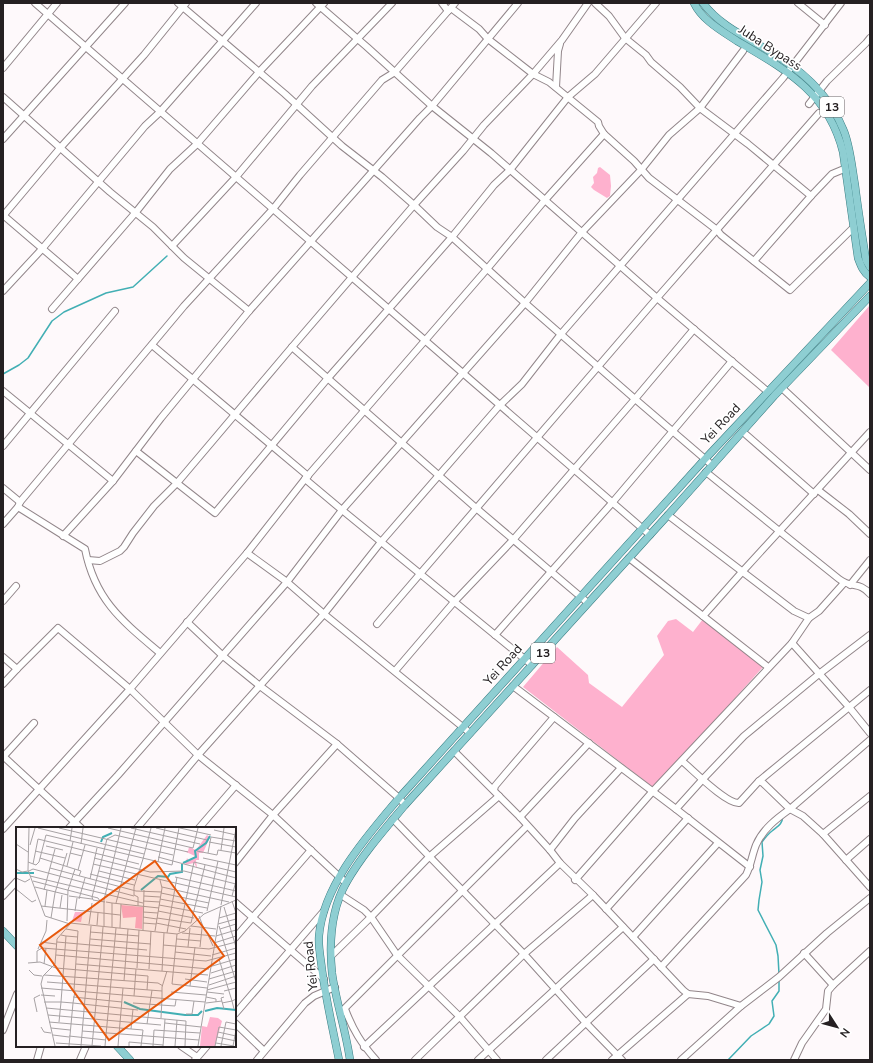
<svg xmlns="http://www.w3.org/2000/svg" width="873" height="1063" font-family="'Nunito Sans',sans-serif">
<rect width="100%" height="100%" fill="#fef9fb"/>
<g fill="#feb1ce">
<polygon points="600,167 610,175 611,186 610,196 607,198 594,190 591,187 594,183 593,177 597,173 598,168"/>
<polygon points="870,305 870,388 831,350"/>
<polygon points="676,619 693,632 703,619 763,667 654,788 523,687 557,647 588,675 589,683 622,707 664,655 657,636 668,621"/>
</g>
<g fill="none" stroke-linecap="round" stroke-linejoin="round">
<g stroke="#42afb4" stroke-width="1.5">
<polyline points="3,374 19,365 28,358 52,321 64,312 106,293 133,287 167,256"/>
<path d="M 779,974 L 778,956 L 776,945 L 758,910 L 759,900 L 762,882 L 760,870 L 763,856 L 762,842 C 765,838 768,834 772,831 C 778,826 782,825 783,816"/>
<polyline points="728,1060 751,1036 769,1024 774,1016 772,1001 779,991 779,979"/>
</g>
<g stroke="#92868a" stroke-width="8">
<g id="minor">
<polyline points="35,3 650,535"/>
<polyline points="178,3 285,94 342,146 382,177 414,205 437,227 452,237 525,303 635,399 513,540 454,602 395,671"/>
<polyline points="316,3 367,47 432,106 491,153 657,298 767,391"/>
<polyline points="442,3 448,11"/>
<polyline points="595,3 609,16 625,38 646,55 651,62 680,87 700,108 748,144 811,196 832,174 844,169"/>
<polyline points="798,3 825,25"/>
<polyline points="451,8 479,29 488,39 533,74 549,82 598,122 599,126 604,134 634,161 649,178 717,230 721,235 790,290 852,229"/>
<polyline points="3,68 57,3"/>
<polyline points="556,87 558,51 560,44"/>
<polyline points="3,97 110,192 153,227 184,258 249,311"/>
<polyline points="809,104 827,81 866,43 870,38"/>
<polyline points="3,139 125,3"/>
<polyline points="3,215 78,279"/>
<polyline points="3,216 61,147 144,55 186,3"/>
<polyline points="172,246 236,177 312,86 392,3"/>
<polyline points="754,261 811,196"/>
<polyline points="3,291 42,249 145,126 160,112 256,3"/>
<polyline points="52,309 136,212 170,169 197,144 259,72 324,3"/>
<polyline points="694,329 635,399 712,465"/>
<polyline points="152,345 308,476"/>
<polyline points="292,347 476,508 588,603"/>
<polyline points="782,388 870,470"/>
<polyline points="3,391 113,481"/>
<polyline points="743,432 814,494"/>
<polyline points="3,446 115,311"/>
<polyline points="136,451 215,513 328,378 452,237 494,185 510,170 568,97 595,74 656,3"/>
<path d="M 706,472 L 839,579 C 852,589 859,581 870,594"/>
<polyline points="305,479 342,510 532,665"/>
<polyline points="3,488 20,502"/>
<polyline points="818,490 849,514 870,534"/>
<path d="M 18,507 L 85,549 C 95,600 122,621 160,653"/>
<polyline points="668,515 794,611 809,618 819,611 844,583"/>
<polyline points="3,524 18,507 20,502 184,306 273,209 300,175 382,80 395,72 455,3"/>
<polyline points="63,536 113,481 161,418 249,311 420,118 432,106 518,3"/>
<polyline points="247,553 287,582 324,614 470,733"/>
<polyline points="629,558 768,667"/>
<polyline points="88,560 100,561 120,551 124,547 133,533 154,506 177,483 292,347 414,205 463,151 484,125 533,74 562,40 588,3"/>
<polyline points="850,585 870,560"/>
<polyline points="3,601 16,586"/>
<polyline points="703,616 742,572 870,432"/>
<polyline points="187,622 223,656 260,686 337,744 399,798 405,805"/>
<polyline points="377,624 657,298 819,113"/>
<polyline points="495,635 612,503 732,361"/>
<polyline points="792,643 849,707 870,733"/>
<polyline points="3,657 17,669"/>
<polyline points="3,684 17,669 58,628 130,689 198,755 273,815 346,883"/>
<polyline points="513,686 676,809 750,867"/>
<polyline points="454,751 520,817 550,850 560,863 593,895 683,990 688,994 708,996 741,1006"/>
<polyline points="3,756 81,828"/>
<polyline points="3,757 34,723"/>
<path d="M 682,761 C 693,770 726,804 739,803 L 759,781 L 763,783 L 790,809 L 803,816 L 823,834 L 870,887"/>
<polyline points="759,781 870,690"/>
<polyline points="494,790 495,786 506,773 554,717"/>
<polyline points="676,809 703,779 744,736 819,674 870,635"/>
<polyline points="520,817 589,743"/>
<polyline points="393,819 524,954 586,1023 622,1060"/>
<polyline points="69,828 118,775 287,582 342,510 525,303 582,232 641,170 669,135 700,108 743,51"/>
<polyline points="137,828 198,755 324,614 381,542 499,406 522,384 561,334 783,78 841,3"/>
<polyline points="199,828 236,785"/>
<polyline points="3,829 130,689 247,553 305,479 487,269 545,200 604,134"/>
<polyline points="823,834 870,796"/>
<polyline points="550,850 575,818 621,768"/>
<polyline points="846,860 870,839"/>
<polyline points="235,863 273,815 337,744"/>
<polyline points="575,880 653,791 792,643 809,618"/>
<polyline points="341,895 364,910 371,917 397,955 460,1017 497,1060"/>
<polyline points="3,896 17,881"/>
<polyline points="235,902 324,979"/>
<polyline points="606,909 688,818"/>
<polyline points="633,937 718,843"/>
<polyline points="235,938 311,850"/>
<polyline points="804,953 833,985"/>
<polyline points="332,955 371,917 429,857 499,796"/>
<path d="M 661,967 L 746,875 C 751,865 752,855 756,845 C 763,829 776,819 790,809 L 870,740"/>
<path d="M 345,1009 C 353,1030 361,1043 376,1060"/>
<polyline points="341,1012 527,826"/>
<polyline points="235,1014 324,911"/>
<polyline points="235,1023 264,1051"/>
<polyline points="3,1030 17,994"/>
<polyline points="181,1046 197,1057"/>
<polyline points="364,1047 560,863"/>
<polyline points="37,1060 41,1046"/>
<polyline points="80,1060 86,1046"/>
<polyline points="195,1060 207,1046"/>
<polyline points="257,1060 305,1003 314,996 335,987"/>
<polyline points="415,1060 524,954 593,895"/>
<polyline points="478,1060 623,927"/>
<polyline points="546,1060 654,959"/>
<polyline points="612,1060 688,994"/>
<polyline points="681,1060 741,1006 779,977 827,933 870,898"/>
<polyline points="794,1060 802,1043 826,1009 828,991 833,985 870,951"/>
</g>
</g>
<g stroke="#387c81" stroke-width="8">
<g id="major">
<path d="M 694,3 C 702,20 722,31 737,41 C 786,70 828,92 843,152 L 858,258 C 861,266 863,272 870,277"/>
<path d="M 703,3 C 722,29 756,41 782,59 C 808,76 831,99 843,129 C 850,144 852,168 855,185 C 858,210 862,235 866,260 L 870,267"/>
<polyline points="3,931 17,946"/>
<polyline points="117,1046 130,1060"/>
<path d="M 339,1060 C 333,1030 326,1000 322,970 C 321,959 318,947 319,936 C 323,885 367,836 399,798 L 705,459 L 870,283"/>
<path d="M 350,1060 C 346,1031 336,1002 332,973 C 329,943 331,910 346,883 C 362,855 384,830 405,805 L 668,515 L 774,396 L 870,296"/>
</g>
</g>
<use href="#minor" stroke="#fff" stroke-width="6"/>
<use href="#major" stroke="#8eced2" stroke-width="7"/>
</g>
<g text-anchor="middle" dominant-baseline="central" stroke-width="3.5" stroke-linejoin="round" paint-order="stroke">
<g fill="#fff" stroke="#666364" stroke-width="1">
<rect x="820" y="97" width="24" height="20" rx="3"/>
<rect x="531" y="643" width="24" height="20" rx="3"/>
</g>
<g font-size="12" font-weight="bold" fill="#252022">
<text x="832" y="107">13</text>
<text x="543" y="653">13</text>
</g>
<g font-size="13" fill="#252022" stroke="#fff">
<text transform="translate(770 48) rotate(33)">Juba Bypass</text>
<text transform="translate(721 424) rotate(-47)">Yei Road</text>
<text transform="translate(503 665) rotate(-48)">Yei Road</text>
<text transform="translate(311 966) rotate(-96)">Yei Road</text>
</g>
</g>
<g transform="translate(16 827)">
<rect width="220" height="220" fill="#fef9fb"/>
<path d="M 191,8 L 194,10 L 187,26 L 183,26 L 183,33 L 180,33 L 181,41 L 178,36 L 169,38 L 171,31 L 173,34 L 179,29 L 168,24 L 172,24 L 173,20 L 180,23 ZM 105,78 L 127,80 L 126,102 L 119,101 L 120,90 L 107,91 ZM 59,85 L 67,85 L 65,95 L 56,94 ZM 194,190 L 202,191 L 206,194 L 199,219 L 184,219 L 186,199 L 191,200 Z" fill="#feb1ce"/>
<path fill="none" stroke="#42afb4" stroke-width="2" d="M 85,15 L 87,10 L 96,6M 167,36 L 180,30 L 179,24 L 190,16 L 194,9M 0,46 L 18,46M 125,63 L 142,49 L 152,50 L 154,47 L 166,45 L 166,37M 108,175 L 124,182 L 169,188 L 182,188 L 186,184M 189,184 L 201,181 L 220,183"/>
<path fill="none" stroke="#a7a2a4" stroke-width="1" d="M 13,1 L 12,43 L 29,89 L 54,97 L 41,112 L 39,137 L 27,149 L 25,157 L 39,219M 22,1 L 128,27M 43,1 L 157,28M 92,1 L 177,21 L 182,1M 115,1 L 184,17M 140,1 L 191,13M 164,1 L 195,8M 198,3 L 220,8M 54,14 L 56,1M 193,15 L 220,20M 0,17 L 12,25M 65,17 L 67,1M 14,18 L 19,1M 30,19 L 47,23M 205,23 L 208,1M 19,24 L 49,31M 181,24 L 201,28 L 202,23 L 220,26M 54,26 L 66,29M 192,26 L 195,10 L 220,14M 142,30 L 220,51M 24,31 L 65,44 L 63,49M 78,31 L 134,45 L 168,44 L 220,57M 187,31 L 220,38M 127,32 L 135,1M 12,35 L 20,38 L 23,35 L 30,8 L 156,38 L 163,1M 142,35 L 149,1M 17,37 L 22,12 L 123,37M 77,37 L 220,70M 51,39 L 57,15M 34,41 L 120,64 L 146,65M 0,42 L 6,45 L 12,44M 62,43 L 69,18M 13,44 L 17,42 L 118,69M 83,44 L 119,53M 74,47 L 118,58M 14,49 L 127,76M 159,50 L 220,64M 0,51 L 9,55 L 14,52M 74,52 L 81,21M 17,54 L 82,71 L 84,74M 19,60 L 52,68M 146,60 L 213,75M 0,62 L 16,75 L 20,73M 28,63 L 39,22M 39,66 L 51,26M 145,66 L 193,76M 53,69 L 76,72M 128,69 L 144,70M 216,69 L 220,54M 63,72 L 69,51M 144,72 L 191,81M 127,74 L 144,75M 216,74 L 220,86M 89,75 L 77,73 L 76,70 L 91,12 L 99,8 L 172,25M 90,75 L 96,76 L 96,100M 96,76 L 143,81M 100,76 L 120,1M 143,78 L 187,86M 205,78 L 220,2M 25,79 L 104,88M 29,79 L 31,63M 122,79 L 122,70 L 118,68 L 118,60 L 127,32M 208,80 L 220,120M 44,81 L 46,68M 59,84 L 61,71M 142,84 L 178,91M 191,84 L 202,34M 127,85 L 142,86M 183,89 L 188,102M 127,90 L 141,92M 35,91 L 39,66M 141,91 L 175,96M 203,91 L 220,86M 51,94 L 52,63 L 59,42M 54,96 L 161,107 L 169,104 L 188,87 L 220,73M 127,96 L 140,97M 140,96 L 170,102M 175,96 L 189,38M 73,97 L 76,76M 202,97 L 220,92M 81,98 L 82,86M 88,99 L 88,73 L 105,1M 175,99 L 200,102M 203,99 L 220,155M 104,101 L 105,77M 50,102 L 62,104 L 58,163M 204,102 L 220,97M 127,103 L 128,63M 139,104 L 146,61 L 144,53M 74,105 L 123,109M 163,105 L 178,35 L 220,45M 151,106 L 161,50M 166,106 L 199,109M 161,107 L 156,157 L 191,161M 192,108 L 197,119M 50,109 L 62,110M 200,109 L 220,103M 74,112 L 86,113 L 87,100M 161,112 L 185,114M 25,115 L 40,117M 41,115 L 131,123M 198,116 L 220,109M 147,118 L 193,122 L 220,115M 172,120 L 174,101M 184,120 L 186,101M 22,122 L 30,104 L 31,93M 159,125 L 195,129M 40,128 L 193,142M 196,128 L 220,121M 203,132 L 216,174 L 220,172M 21,135 L 21,124 L 26,121 L 190,134 L 220,126M 12,136 L 24,135 L 40,141 L 132,149 L 131,163M 28,137 L 30,121M 60,137 L 192,148M 193,140 L 220,132M 121,141 L 123,103M 133,142 L 135,104M 13,143 L 18,148 L 26,149M 146,144 L 148,106M 195,146 L 220,138M 28,148 L 142,156 L 147,159M 169,152 L 191,155M 193,152 L 220,144M 108,154 L 112,102M 31,155 L 146,164M 193,158 L 220,149M 174,159 L 179,120M 25,161 L 189,175M 191,163 L 220,155M 59,164 L 57,176 L 122,183M 208,164 L 220,161M 155,165 L 190,168M 191,165 L 208,167M 25,168 L 39,169M 118,169 L 120,142M 57,170 L 106,175M 190,170 L 200,172 L 200,175M 208,170 L 205,171 L 208,182M 146,171 L 146,160 L 151,144M 28,175 L 45,175 L 50,109 L 45,108M 117,176 L 159,179 L 160,173M 190,176 L 206,174M 206,176 L 216,174 L 218,182M 30,181 L 170,194 L 169,219M 21,185 L 18,171 L 24,168M 170,187 L 176,187 L 178,174M 32,188 L 145,198M 145,191 L 146,171M 33,195 L 127,203 L 125,219M 43,195 L 45,175 L 57,176 L 53,219M 149,196 L 185,200M 131,197 L 136,163M 25,200 L 28,205 L 35,206M 35,201 L 54,203M 115,202 L 117,182M 66,204 L 183,213M 202,205 L 220,209M 37,208 L 53,210M 53,209 L 90,213M 201,210 L 220,214M 40,216 L 85,219M 200,216 L 218,219M 65,219 L 75,99M 76,219 L 86,113 L 135,117M 89,219 L 100,101M 102,219 L 107,161M 113,219 L 113,215 L 147,218M 137,219 L 138,203 L 184,206M 147,219 L 149,192M 159,219 L 161,193M 182,219 L 205,79M 199,219 L 203,200 L 220,203M 205,219 L 210,195 L 220,197M 217,219 L 220,203"/>
<path fill="#e8590c" fill-opacity="0.15" stroke="#e8590c" stroke-width="2" d="M 139,34 L 208,129 L 93,213 L 24,118 Z"/>
<rect width="220" height="220" fill="none" stroke="#252022" stroke-width="2"/>
</g>
<rect width="873" height="1063" fill="none" stroke="#252022" stroke-width="8"/>
<g transform="translate(837 1027) rotate(126)" stroke="#ffffff" stroke-width="3" paint-order="stroke">
<path d="M0-3L7 15L0 10L-7 15Z" fill="#252022"/>
<text y="-6" font-size="11" font-weight="bold" text-anchor="middle" fill="#252022">N</text>
</g>
</svg>
